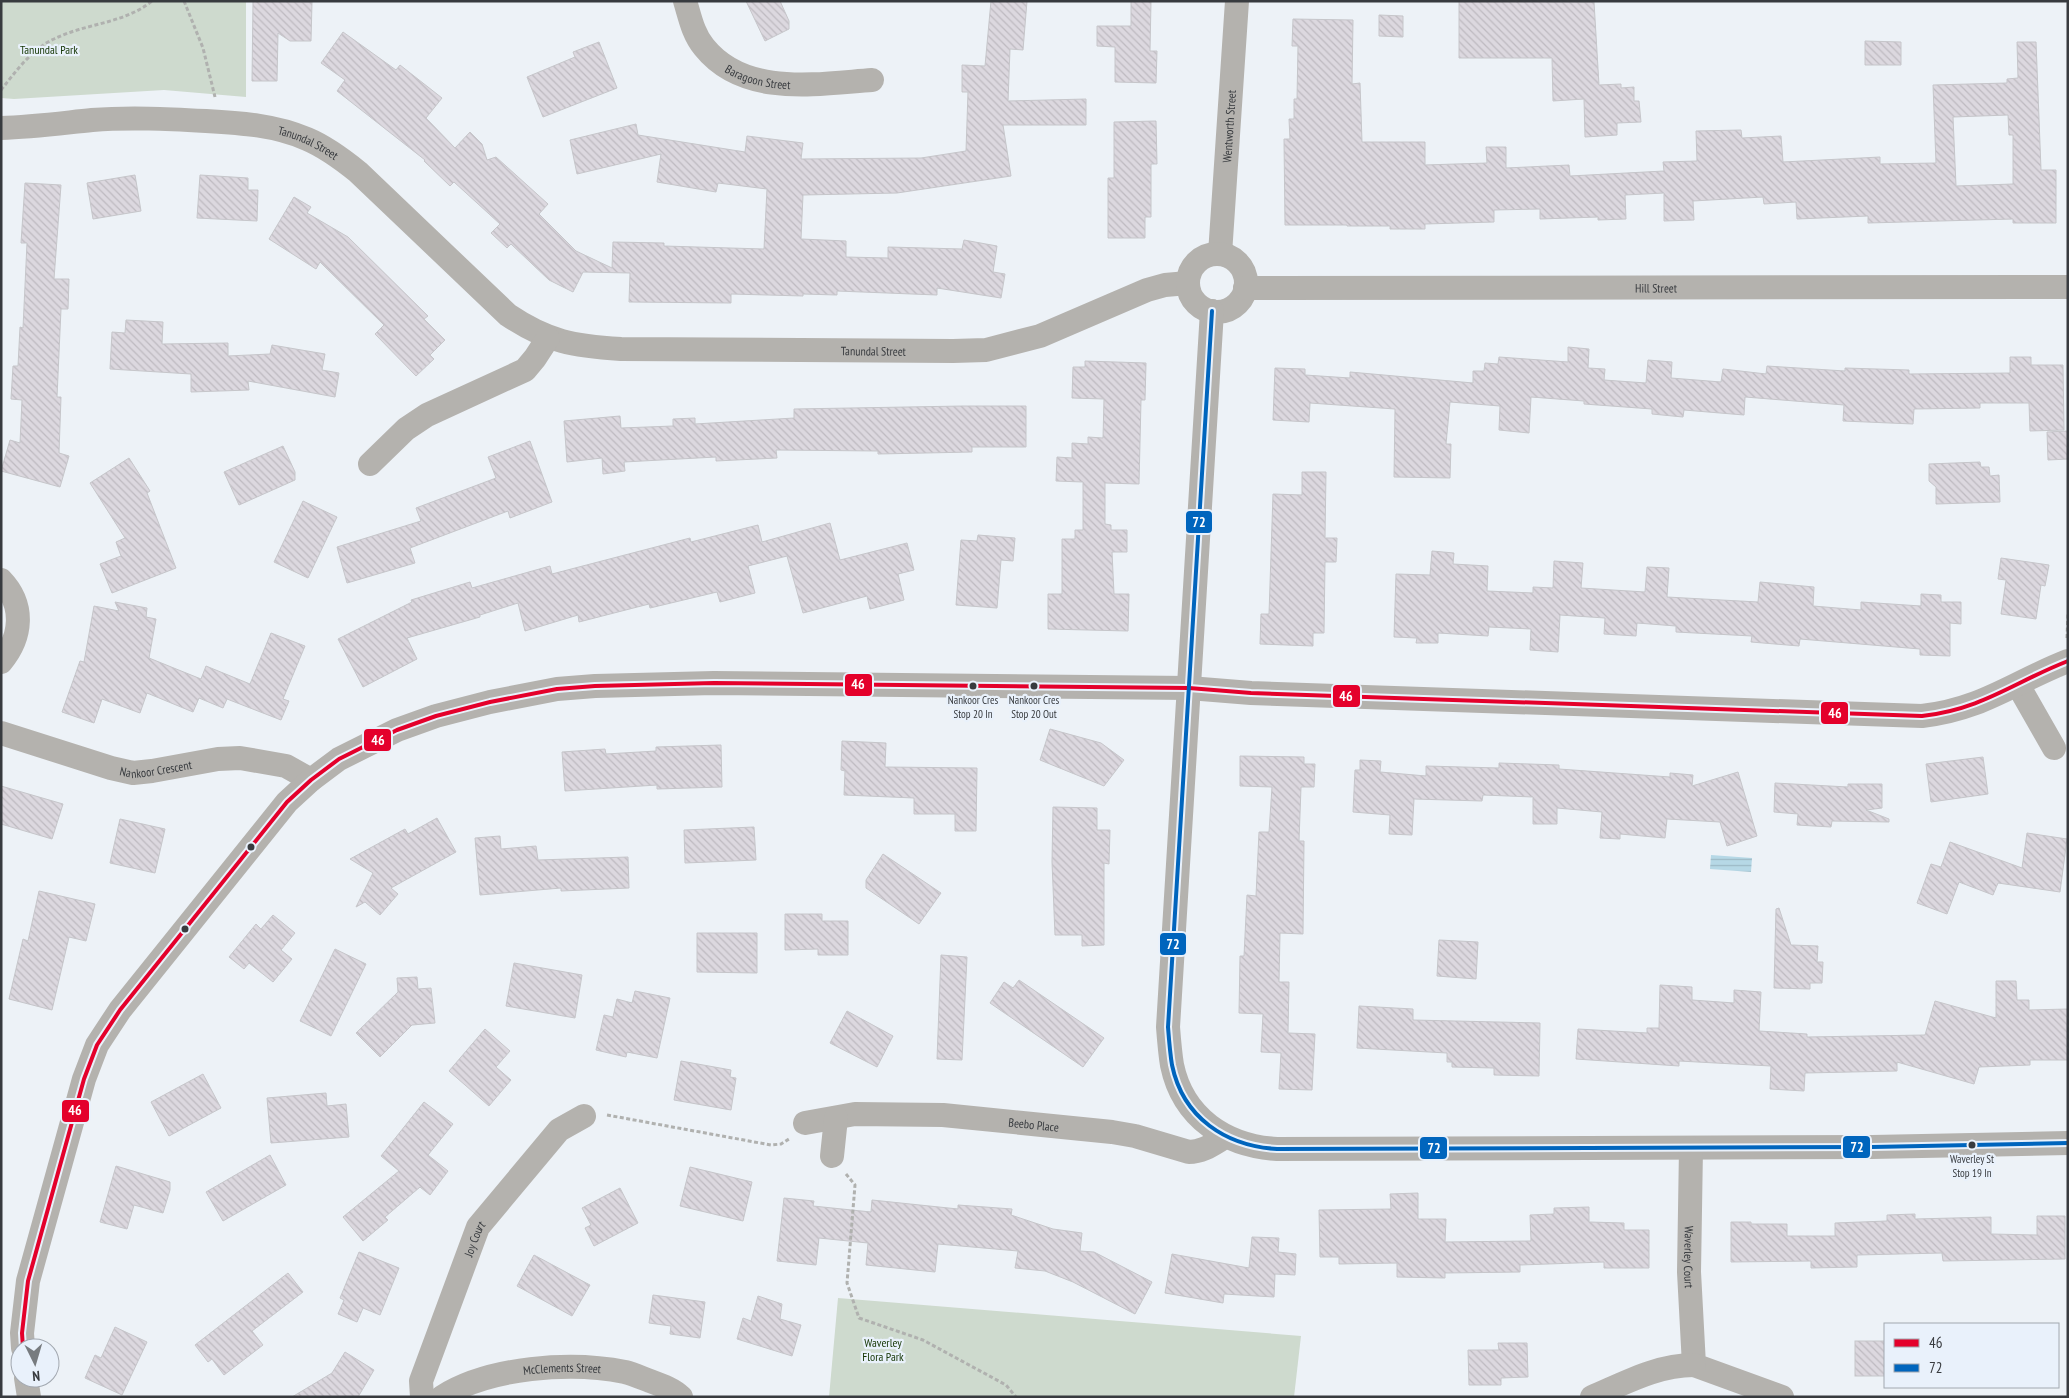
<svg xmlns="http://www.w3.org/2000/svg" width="2069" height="1398" font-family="'PT Sans Narrow',sans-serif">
<defs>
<pattern id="water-rules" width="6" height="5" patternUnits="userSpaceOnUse" patternTransform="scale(1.25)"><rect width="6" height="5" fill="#b6d8e6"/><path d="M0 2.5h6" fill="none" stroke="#9dbac6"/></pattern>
<pattern id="building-back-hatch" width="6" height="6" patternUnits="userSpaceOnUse" patternTransform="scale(1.25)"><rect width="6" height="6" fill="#dcd8df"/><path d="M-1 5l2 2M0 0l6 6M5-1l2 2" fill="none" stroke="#bebac0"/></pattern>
</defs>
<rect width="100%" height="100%" fill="#edf2f7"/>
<g fill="#cedace">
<polygon points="1,1 246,1 246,97 164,90 14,99 1,98"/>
<polygon points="838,1298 1301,1336 1294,1397 829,1397"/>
</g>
<polygon fill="url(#water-rules)" points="1711,855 1752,858 1751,872 1710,869"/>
<g fill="url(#building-back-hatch)" stroke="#c6c6ca" fill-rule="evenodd">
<polygon points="253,1 312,2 311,41 290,41 278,33 277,81 252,81"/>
<polygon points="746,1 780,1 789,21 789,29 765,41"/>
<polygon points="991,1 1027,1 1023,50 1010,49 1008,101 1086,99 1086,125 1003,125 1011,176 897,193 803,195 801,239 846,241 846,257 888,258 888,247 962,249 964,240 997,246 993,272 1005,274 1001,298 937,288 937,295 837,291 837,295 803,294 803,296 731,294 731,303 629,302 630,273 583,272 573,292 549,280 511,244 507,248 491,233 500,224 454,182 450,186 424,161 425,160 337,91 345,80 321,63 343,32 396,70 400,65 442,98 426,118 455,148 470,132 482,144 487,160 496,157 548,204 539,214 576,251 612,268 613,242 664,243 664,246 764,249 767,189 718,183 716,192 657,182 661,154 577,174 570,140 636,124 638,135 745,152 747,136 803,143 801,159 921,158 966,151 968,92 962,92 962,65 985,66"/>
<polygon points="1131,1 1151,1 1150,51 1157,51 1156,83 1115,82 1115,47 1097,46 1097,26 1131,26"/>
<polygon points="1459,1 1594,2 1599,85 1621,84 1621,88 1634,87 1634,101 1639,101 1641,122 1617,123 1617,135 1585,137 1584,99 1553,101 1552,58 1459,58"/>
<polygon points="1379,15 1403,16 1403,37 1379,36"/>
<path d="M 1293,19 L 1353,20 L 1352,84 L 1360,83 L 1362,142 L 1425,142 L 1425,165 L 1487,163 L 1486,147 L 1506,147 L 1506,168 L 1569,165 L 1570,176 L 1664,171 L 1663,162 L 1697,161 L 1696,131 L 1741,130 L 1742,138 L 1781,136 L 1783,162 L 1880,157 L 1880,164 L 1936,163 L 1933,85 L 2007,83 L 2007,79 L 2018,78 L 2017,42 L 2036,42 L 2041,170 L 2056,170 L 2056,223 L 2013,223 L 2013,219 L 1868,223 L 1868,216 L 1797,219 L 1796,202 L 1764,204 L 1763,197 L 1693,201 L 1694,220 L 1664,221 L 1664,193 L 1625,195 L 1626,219 L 1598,220 L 1598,217 L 1540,219 L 1540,209 L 1494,210 L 1494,222 L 1425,224 L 1425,229 L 1390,229 L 1390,226 L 1347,226 L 1347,225 L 1285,225 L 1284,139 L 1290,139 L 1289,119 L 1294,119 L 1294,99 L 1297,99 L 1298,46 L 1292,46 ZM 2008,115 L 2009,135 L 2013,135 L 2013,184 L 1956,186 L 1953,117 Z"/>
<polygon points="1865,41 1901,42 1901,65 1865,65"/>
<polygon points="599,42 617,88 543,117 527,77 575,57 573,52"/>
<polygon points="1156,121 1157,164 1151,164 1151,217 1145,217 1145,238 1108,238 1108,178 1114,178 1114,122"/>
<polygon points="135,175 141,211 93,219 87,183"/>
<polygon points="200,175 248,178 248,190 258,190 257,221 197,218"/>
<polygon points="25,183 61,185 54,279 69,279 68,309 61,309 57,397 61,397 59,453 69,456 60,487 1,471 10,440 20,443 22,400 11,399 13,366 18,366 20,327 23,328 27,243 21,243"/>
<polygon points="294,197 311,207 307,213 348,237 428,316 424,319 445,340 430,355 434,359 416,376 375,334 384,325 320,262 316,269 269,239"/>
<polygon points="126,320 163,322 162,344 228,343 228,356 270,354 272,345 325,354 322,370 339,373 335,397 248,381 249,390 191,392 191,374 110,369 112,332 125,333"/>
<polygon points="1568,347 1589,349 1588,368 1605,369 1604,380 1646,383 1648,360 1672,362 1671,378 1721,382 1723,369 1766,374 1767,366 1845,371 1845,368 1909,370 1909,374 2010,373 2010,357 2031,357 2031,365 2063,365 2064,430 2030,431 2029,403 1980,403 1980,408 1914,409 1913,424 1843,421 1844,405 1745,397 1744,415 1684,410 1683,417 1652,414 1652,409 1584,404 1584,401 1531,397 1529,433 1499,430 1500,406 1450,402 1446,444 1451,444 1450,478 1394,477 1395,409 1310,403 1309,422 1273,420 1275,368 1305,369 1305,375 1350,378 1350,372 1473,383 1473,371 1484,371 1485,363 1498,364 1499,357 1568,362"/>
<polygon points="1085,361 1146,363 1145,400 1141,400 1139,484 1105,483 1105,524 1111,525 1111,530 1127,530 1127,552 1112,552 1114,594 1129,594 1128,631 1048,629 1048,594 1062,594 1062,539 1075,539 1075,530 1083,530 1083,482 1056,481 1057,457 1072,458 1072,443 1088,444 1088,437 1103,438 1104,399 1072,398 1073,367 1085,367"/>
<polygon points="963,406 1026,406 1026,447 972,447 972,452 878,454 878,451 776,450 777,458 716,461 716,457 624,462 625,471 603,474 602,458 567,462 564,421 620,416 621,428 673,426 673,419 695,418 695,424 794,418 794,409"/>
<polygon points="2068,431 2068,459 2048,460 2047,432"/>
<polygon points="530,441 552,502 510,518 508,511 410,548 415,563 347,583 337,547 421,521 416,508 496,478 488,457"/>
<polygon points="283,446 295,472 295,480 239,505 224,472"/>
<polygon points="129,458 150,491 147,493 176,568 112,593 100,564 121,556 116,542 125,538 90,483"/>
<polygon points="1980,462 1981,467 1989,467 1990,476 1999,475 2000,502 1936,504 1936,487 1929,481 1929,464"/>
<polygon points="1302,472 1326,472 1325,538 1337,538 1336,562 1325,562 1324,633 1313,633 1313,646 1260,644 1261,614 1269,614 1273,494 1302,495"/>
<polygon points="303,501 337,517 308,578 274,562"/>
<polygon points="830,523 840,560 907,543 914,570 898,574 904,600 870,609 867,596 803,613 787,556 748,566 755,593 720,602 717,592 650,608 649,604 579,622 578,615 525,631 518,603 480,615 480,617 407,638 417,659 363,687 338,639 412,602 411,600 470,582 472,588 550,566 552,574 690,538 691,542 758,525 762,542"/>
<polygon points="978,535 1015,538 1013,561 1001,560 997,608 956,605 961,540 977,541"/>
<polygon points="1432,551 1454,553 1453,564 1488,566 1487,591 1533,593 1533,587 1553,588 1554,561 1583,563 1581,588 1645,592 1647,567 1669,568 1667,597 1758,602 1760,582 1814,587 1813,606 1861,610 1861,602 1921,606 1921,594 1941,595 1941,602 1961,602 1961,624 1950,623 1950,656 1920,655 1920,649 1800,639 1799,646 1751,642 1752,636 1676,632 1676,626 1637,623 1636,636 1604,634 1605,618 1560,615 1558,652 1530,650 1531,629 1489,627 1488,636 1438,633 1438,643 1416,643 1417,638 1394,637 1396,574 1430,575"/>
<polygon points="2001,558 2049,565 2045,586 2041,585 2036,619 2001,614 2006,580 1998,579"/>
<polygon points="115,602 147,608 146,617 156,619 149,658 201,679 206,666 250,684 271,633 305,646 283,699 289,701 281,720 227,699 223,708 199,698 193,712 147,693 140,713 102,699 94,723 62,712 80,661 84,662 94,606 119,611"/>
<polygon points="1050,729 1101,743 1124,760 1104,786 1040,760"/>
<polygon points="842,741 886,743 885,767 977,768 976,831 955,831 955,814 914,814 914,798 844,795 845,771 841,770"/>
<polygon points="721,745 722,787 657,789 657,785 565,791 562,752 605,749 606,754 656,751 656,747"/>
<polygon points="1240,756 1304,757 1304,764 1315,764 1314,787 1301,787 1299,841 1304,841 1303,934 1280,933 1279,982 1289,982 1288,1033 1315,1034 1312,1090 1279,1089 1281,1053 1261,1052 1263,1014 1239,1013 1240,956 1244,956 1247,895 1256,896 1259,832 1269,832 1272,787 1240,786"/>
<polygon points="1983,757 1988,794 1931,802 1926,764"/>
<polygon points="1360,760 1381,761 1380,772 1426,776 1426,766 1499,768 1499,763 1559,765 1559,769 1670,777 1670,773 1693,775 1692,786 1738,772 1757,836 1727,846 1720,822 1667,819 1665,838 1620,834 1620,839 1600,838 1602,812 1557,808 1557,824 1533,824 1533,797 1483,795 1482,801 1414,799 1412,835 1389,834 1390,815 1353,812 1355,770 1360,770"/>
<polygon points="1775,783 1848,787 1848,784 1882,784 1882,808 1866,810 1889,819 1889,822 1832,821 1831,827 1797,825 1798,814 1774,812"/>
<polygon points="1,786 63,804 52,839 1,824"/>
<polygon points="1053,807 1097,808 1097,830 1110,830 1109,864 1104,863 1104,945 1082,946 1082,935 1055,935 1052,862"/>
<polygon points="437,818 456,852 391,888 398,894 380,915 365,902 356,907 373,873 350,859 405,829 408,834"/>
<polygon points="120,819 165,829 155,873 110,863"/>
<polygon points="754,827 756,860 685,863 684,830"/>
<polygon points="2027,833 2067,839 2060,892 1998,883 1993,895 1959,882 1947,914 1917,903 1931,864 1941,867 1950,842 2022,868"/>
<polygon points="500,836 501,849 536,846 538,860 628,857 629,888 561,891 561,888 480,895 475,838"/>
<polygon points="883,854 941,893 919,924 866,888 866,880"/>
<polygon points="39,891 95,904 86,941 69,937 52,1010 9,999 23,939 28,941"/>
<polygon points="1779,908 1791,945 1818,946 1817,962 1823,962 1822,983 1810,983 1810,989 1774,988 1776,909"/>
<polygon points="785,914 822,914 822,921 848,921 848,955 818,955 818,949 785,950"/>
<polygon points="273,915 295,933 281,950 292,959 273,982 249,963 244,969 229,957 256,924 261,929"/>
<polygon points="697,933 757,933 757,973 697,972"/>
<polygon points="1439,940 1478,942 1476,979 1437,976"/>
<polygon points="335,949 366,964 331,1036 300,1021"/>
<polygon points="941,955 967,957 962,1060 937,1059"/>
<polygon points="514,963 582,975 575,1018 506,1006"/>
<polygon points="417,977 418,989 431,988 435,1023 412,1025 380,1057 356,1033 398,992 397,978"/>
<polygon points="1019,980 1104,1038 1083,1067 990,1003 1004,982 1013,988"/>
<polygon points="1996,981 2016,981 2017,1000 2029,1000 2029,1010 2068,1009 2068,1060 2030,1060 2030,1065 1979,1067 1974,1084 1897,1062 1897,1071 1805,1073 1804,1091 1770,1089 1771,1066 1679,1061 1679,1066 1576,1059 1578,1029 1647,1033 1647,1028 1659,1028 1660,985 1692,987 1692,1000 1734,1003 1734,990 1761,992 1759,1031 1807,1034 1807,1037 1925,1035 1935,1001 1996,1018"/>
<polygon points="635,991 670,998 657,1058 627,1052 626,1057 596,1050 604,1015 613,1017 617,999 632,1003"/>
<polygon points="1359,1006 1413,1009 1413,1020 1540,1023 1539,1076 1494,1075 1494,1068 1452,1067 1452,1062 1447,1062 1447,1053 1357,1048"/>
<polygon points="847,1011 893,1036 877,1067 830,1043"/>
<polygon points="485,1029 510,1051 496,1067 511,1080 489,1106 449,1071"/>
<polygon points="681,1061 731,1070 730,1077 736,1078 731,1110 674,1100"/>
<polygon points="203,1074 221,1108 169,1136 151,1102"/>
<polygon points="326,1093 327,1106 346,1104 349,1137 271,1143 267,1098"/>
<polygon points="424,1102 453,1124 428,1155 448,1171 430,1195 420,1187 385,1217 388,1220 363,1241 343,1217 399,1171 381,1156"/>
<polygon points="270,1155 286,1185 223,1221 206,1192"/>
<polygon points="116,1166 170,1182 170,1190 163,1213 134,1205 127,1229 100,1222"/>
<polygon points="690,1167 752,1182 743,1221 680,1206"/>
<polygon points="620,1188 638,1223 594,1246 585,1228 591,1225 582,1208"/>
<polygon points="1418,1193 1418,1219 1446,1219 1445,1242 1531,1241 1530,1215 1554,1214 1554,1208 1589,1207 1589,1222 1624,1223 1624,1230 1649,1230 1649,1268 1604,1268 1604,1262 1520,1265 1520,1272 1445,1273 1445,1278 1397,1277 1397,1263 1339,1264 1339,1257 1320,1257 1319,1210 1391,1209 1390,1194"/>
<polygon points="784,1198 814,1201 813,1206 871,1212 872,1200 958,1209 958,1205 1012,1209 1011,1215 1053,1229 1082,1233 1080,1251 1094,1252 1152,1282 1135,1314 1073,1282 1045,1271 1015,1268 1018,1251 938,1244 935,1272 866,1265 868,1243 819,1238 816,1265 777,1261"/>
<polygon points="1915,1214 1915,1219 1991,1217 1991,1234 2037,1235 2037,1216 2065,1216 2065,1259 1943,1261 1942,1253 1857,1255 1857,1267 1811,1268 1811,1261 1731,1262 1731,1222 1751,1222 1751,1224 1787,1224 1787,1236 1835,1236 1835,1223 1887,1221 1887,1215"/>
<polygon points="1252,1237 1279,1238 1278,1252 1296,1254 1295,1275 1275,1274 1274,1297 1224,1294 1223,1303 1165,1293 1172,1254 1249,1268"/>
<polygon points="359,1252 399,1268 380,1315 363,1308 357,1322 338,1314 344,1300 340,1298"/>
<polygon points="534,1255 590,1285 572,1316 517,1286"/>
<polygon points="288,1273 303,1292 252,1331 263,1345 224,1375 212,1359 208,1362 195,1345"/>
<polygon points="653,1295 705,1302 700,1338 670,1334 671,1326 649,1323"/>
<polygon points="758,1296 782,1304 780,1319 801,1325 792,1356 737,1339 743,1318 751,1321"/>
<polygon points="115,1327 147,1342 122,1395 85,1378 95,1355 101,1358"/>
<rect x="1855" y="1341" width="30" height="35"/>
<polygon points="1498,1343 1527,1343 1528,1377 1501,1378 1501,1385 1469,1385 1468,1350 1499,1350"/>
<polygon points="345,1352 374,1370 358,1397 292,1397 332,1373"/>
</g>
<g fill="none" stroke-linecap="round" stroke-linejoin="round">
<g stroke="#b0b1af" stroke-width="3" stroke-dasharray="4 2.5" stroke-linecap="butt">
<polyline points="184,1 203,48 215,97"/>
<path d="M 1,90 C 16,71 32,49 54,39 C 86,23 124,24 152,1"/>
<polyline points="2067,638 2068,613"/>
<polyline points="607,1115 771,1145 781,1144 789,1139"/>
<polyline points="846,1174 855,1185 847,1283 859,1318 923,1340 1006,1385 1016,1397"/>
</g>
<g stroke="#b4b2ae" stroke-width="24">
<path id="s1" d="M 685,1 C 690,17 693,34 704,47 C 744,97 816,84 872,80"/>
<path id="s2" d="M 1,128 C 32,127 62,123 92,120 C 130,117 168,119 206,121 C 241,123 275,125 307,139 C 326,147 342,159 358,172 L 508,315 C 548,342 574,346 621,349 L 953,351 L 986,350 L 1040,336 L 1147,290 L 1165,285 L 1188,283"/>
<path id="s3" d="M 1220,254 L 1237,1"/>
<circle cx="1217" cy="283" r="29"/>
<path id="s4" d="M 1245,288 L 2068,287"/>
<path d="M 1212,311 L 1168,1027 C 1169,1040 1170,1053 1172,1065 C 1183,1118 1226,1146 1277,1149 L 1872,1147 L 2068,1143"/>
<polyline points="370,464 406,429 427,415 525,370 535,358 548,338"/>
<path d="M 1,580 C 25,605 22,637 1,662"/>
<polyline points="2018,685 2054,748"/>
<path id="s5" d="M 1,733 L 111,768 L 133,773 L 152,771 L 218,759 L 240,758 L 286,766 L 311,780"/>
<path id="s6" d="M 805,1123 L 855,1114 L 943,1115 L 1112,1132 L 1135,1136 L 1189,1152 C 1203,1152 1213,1144 1225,1137"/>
<path id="s7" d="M 1691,1148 L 1689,1272 L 1694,1365 L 1782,1397"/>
<polyline points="832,1156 836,1118"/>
<path d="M 23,1348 L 22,1333 L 28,1281 L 84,1079 L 97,1045 L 120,1010 L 287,802 L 311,780 L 339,759 L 397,730 L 436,716 L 490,702 L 557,689 L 595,686 L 714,683 L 1189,688 L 1251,693 L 1922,716 C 1983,709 2014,682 2068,661"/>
<polyline points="26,1378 29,1397"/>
<path id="s8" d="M 422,1397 L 421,1381 L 478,1227 L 559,1130 L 584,1116"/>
<path id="s9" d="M 442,1397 C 489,1367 571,1361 625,1372 C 633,1374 642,1378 650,1381 C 661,1385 673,1389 681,1397"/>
<path d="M 1592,1397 C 1625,1383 1657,1365 1694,1365"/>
</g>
<g stroke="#e9f1fb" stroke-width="8">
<path id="bus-1" d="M 23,1348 L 22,1333 L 28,1281 L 84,1079 L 97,1045 L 120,1010 L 287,802 L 311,780 L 339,759 L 397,730 L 436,716 L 490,702 L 557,689 L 595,686 L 714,683 L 1189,688 L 1251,693 L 1922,716 C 1983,709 2014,682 2068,661"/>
</g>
<g stroke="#e9f1fb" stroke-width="8">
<path id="bus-2" d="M 1212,311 L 1168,1027 C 1169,1040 1170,1053 1172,1065 C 1183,1118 1226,1146 1277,1149 L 1872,1147 L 2068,1143"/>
</g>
<use href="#bus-1" stroke="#e4002b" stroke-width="4"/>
<use href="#bus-2" stroke="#0065bd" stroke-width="4"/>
</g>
<g fill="#383b3f" stroke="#e9f1fb" stroke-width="2">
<circle cx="973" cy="686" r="4.5"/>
<circle cx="1034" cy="686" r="4.5"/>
<circle cx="251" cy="847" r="4.5"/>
<circle cx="185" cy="929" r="4.5"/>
<circle cx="1972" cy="1145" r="4.5"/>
</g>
<g text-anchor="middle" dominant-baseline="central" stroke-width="4.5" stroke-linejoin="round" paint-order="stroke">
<g font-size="11" fill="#383b3f" stroke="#e9f1fb">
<text x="973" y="700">Nankoor Cres<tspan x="973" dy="14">Stop 20 In</tspan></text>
<text x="1034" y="700">Nankoor Cres<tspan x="1034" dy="14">Stop 20 Out</tspan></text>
<text x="1972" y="1159">Waverley St<tspan x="1972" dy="14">Stop 19 In</tspan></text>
</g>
<g font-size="12" fill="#153604" stroke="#e9f1fb">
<text x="49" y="49">Tanundal Park</text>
<text x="883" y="1342">Waverley<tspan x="883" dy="14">Flora Park</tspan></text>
</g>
<g font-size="12" fill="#383b3f" stroke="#e9f1fb">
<text stroke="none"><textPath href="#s1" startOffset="114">Baragoon Street</textPath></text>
<text stroke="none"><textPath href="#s3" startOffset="128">Wentworth Street</textPath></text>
<text stroke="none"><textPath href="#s2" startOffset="311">Tanundal Street</textPath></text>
<text stroke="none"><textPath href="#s4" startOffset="411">Hill Street</textPath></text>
<text stroke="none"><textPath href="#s2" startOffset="949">Tanundal Street</textPath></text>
<text stroke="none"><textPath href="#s5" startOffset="161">Nankoor Crescent</textPath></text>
<text stroke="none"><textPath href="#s6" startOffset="230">Beebo Place</textPath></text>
<text stroke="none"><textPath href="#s8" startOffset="168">Joy Court</textPath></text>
<text stroke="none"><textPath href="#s7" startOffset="109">Waverley Court</textPath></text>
<text stroke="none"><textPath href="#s9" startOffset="125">McClements Street</textPath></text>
</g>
</g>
<g stroke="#e9f1fb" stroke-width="2">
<rect x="1185" y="510" width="28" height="24" rx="5" fill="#0065bd"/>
<rect x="844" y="673" width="29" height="24" rx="5" fill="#e4002b"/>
<rect x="1332" y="684" width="29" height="24" rx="5" fill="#e4002b"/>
<rect x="1820" y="701" width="29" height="24" rx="5" fill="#e4002b"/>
<rect x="363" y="728" width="29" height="24" rx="5" fill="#e4002b"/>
<rect x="1159" y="932" width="28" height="24" rx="5" fill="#0065bd"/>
<rect x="61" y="1099" width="29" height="24" rx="5" fill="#e4002b"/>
<rect x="1842" y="1135" width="29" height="24" rx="5" fill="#0065bd"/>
<rect x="1419" y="1136" width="29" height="24" rx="5" fill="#0065bd"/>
</g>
<g font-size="14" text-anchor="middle" font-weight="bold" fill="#fff">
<text x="1199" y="527">72</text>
<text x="858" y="689">46</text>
<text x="1346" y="701">46</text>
<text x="1835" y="718">46</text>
<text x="378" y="745">46</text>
<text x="1173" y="949">72</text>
<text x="75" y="1115">46</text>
<text x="1857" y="1152">72</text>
<text x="1434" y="1153">72</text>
</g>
<rect width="2069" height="1398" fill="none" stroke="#383b3f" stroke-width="5"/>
<rect x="1884" y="1323" width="175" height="65" fill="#e9f1fb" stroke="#a2a8b0"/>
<rect x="1894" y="1339" width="25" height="8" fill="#e4002b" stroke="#a2a8b0"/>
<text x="1929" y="1348" font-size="15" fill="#383b3f">46</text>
<rect x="1894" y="1364" width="25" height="8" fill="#0065bd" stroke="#a2a8b0"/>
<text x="1929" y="1373" font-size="15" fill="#383b3f">72</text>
<g transform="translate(35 1363) rotate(175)"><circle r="24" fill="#e9f1fb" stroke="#a2a8b0"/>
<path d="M0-4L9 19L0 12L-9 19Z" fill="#777b7f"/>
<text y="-8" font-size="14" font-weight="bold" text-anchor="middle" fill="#383b3f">N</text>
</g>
</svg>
